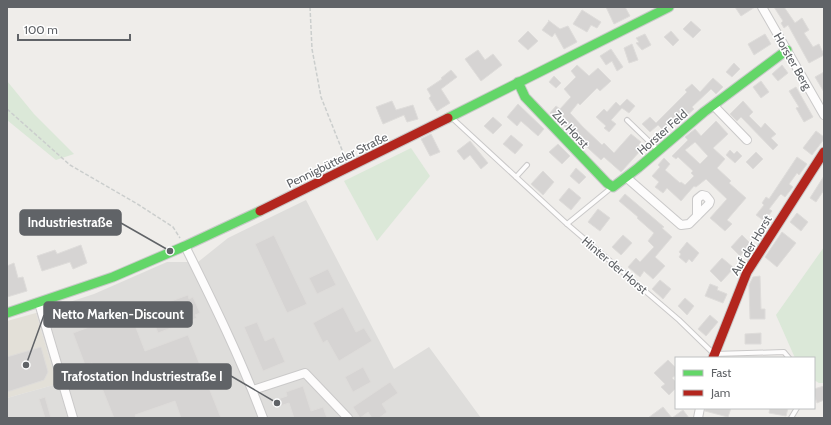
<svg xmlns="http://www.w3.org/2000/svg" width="831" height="425" font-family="Cabin,sans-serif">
<rect width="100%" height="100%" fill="#efedea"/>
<polygon fill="#e3e0d8" points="36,313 57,384 7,398 7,321"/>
<polygon fill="#dedddb" points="306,200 394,369 429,347 481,418 7,418 7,398 57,384 36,313 94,294 167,262 198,262 228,238"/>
<g fill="#dbe8d8">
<polygon points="7,81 34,114 74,154 56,160 7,120"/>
<polygon points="411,148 430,176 377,241 344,181"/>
<polygon points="824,247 824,383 819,383 814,380 814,358 795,358 776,315"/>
</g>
<g fill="#d6d4d3" stroke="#dedcda" fill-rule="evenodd">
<polygon points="606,7 625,7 630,16 614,24"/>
<polygon points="735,7 755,7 741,16"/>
<polygon points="774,7 784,7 795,23 802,18 809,30 804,33 813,47 819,44 824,55 809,63 788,25 784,28 781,23 783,21"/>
<polygon points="582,10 601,22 597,28 591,25 587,32 573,24"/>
<polygon points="548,20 560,29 568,26 577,42 564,49 555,33 552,37 542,30 549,21"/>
<polygon points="691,21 701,30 693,38 683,29"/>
<polygon points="528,31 538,41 528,50 518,41"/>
<polygon points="671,31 679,40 673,46 664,37"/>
<polygon points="645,34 651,45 642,50 636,43 639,42 636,38"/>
<polygon points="765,34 771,44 754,55 748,44"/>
<polygon points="632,44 638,60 629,63 624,48"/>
<polygon points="611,49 623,67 617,71 612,61 606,65 600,56"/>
<polygon points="478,50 485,60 493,54 502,65 481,81 465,59"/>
<polygon points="734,63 740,69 732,77 726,72"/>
<polygon points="577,65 589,76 598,68 611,81 600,91 597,88 580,105 578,103 570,113 583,127 602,145 604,143 614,153 631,134 641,142 638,146 642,149 621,172 604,157 601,160 550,113 556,106 560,109 571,97 564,89 576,77 571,71"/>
<polygon points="782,65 788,73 778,81 772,74"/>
<polygon points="451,70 457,77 441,89 450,103 437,111 429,98 431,96 427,89 442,79 441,78"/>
<polygon points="824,72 824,92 815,77"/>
<polygon points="554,76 561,83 556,88 549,82"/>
<polygon points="713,78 723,87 716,94 711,89 692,107 694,109 686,116 681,111 667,125 668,126 664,131 658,125 650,132 642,124 650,117 656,123 687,92 685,90 692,84 700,92"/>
<polygon points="761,81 769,92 761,98 753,87"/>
<polygon points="796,87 813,117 804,122 796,108 799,107 789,91"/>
<polygon points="627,99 635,106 629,113 622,108 611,120 616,124 609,132 604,128 606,126 596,117 604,109 607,112 616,102 620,106"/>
<polygon points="392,101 396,110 413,105 418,119 407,122 404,115 383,124 376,107"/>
<polygon points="743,101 753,112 749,116 761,128 765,123 776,134 771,138 778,145 773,150 741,117 737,121 730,114"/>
<polygon points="518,104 544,129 538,136 521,121 517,126 507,117"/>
<polygon points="493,117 502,125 493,134 484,126"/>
<path d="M 716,121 L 728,134 L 713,148 L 725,159 L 717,168 L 731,181 L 729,183 L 746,198 L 727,220 L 732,224 L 725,231 L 710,218 L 727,199 L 706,179 L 696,187 L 694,186 L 681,201 L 667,188 L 663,193 L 655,187 L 659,182 L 652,176 L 660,167 L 658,165 L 664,158 L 670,164 L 665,170 L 680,183 L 681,182 L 685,185 L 694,176 L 691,173 L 693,171 L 678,157 L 676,159 L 672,156 L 688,140 L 685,137 L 695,129 L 701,136 ZM 695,142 L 708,156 L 700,164 L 685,150 Z"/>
<polygon points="816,131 824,137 824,139 812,155 803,148"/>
<polygon points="431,134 440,152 430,156 421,139"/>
<polygon points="511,135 523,145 515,154 503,144"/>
<polygon points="470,141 488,163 481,169 470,155 464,160 457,151"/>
<polygon points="558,144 570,156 562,164 549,152"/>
<polygon points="730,150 734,154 737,151 742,156 735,163 726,155"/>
<polygon points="756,152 763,159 753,169 746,162"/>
<polygon points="797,157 807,164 799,175 797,173 789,184 793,187 785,197 781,194 779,196 769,209 772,211 764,221 756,215 764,205 762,203 766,197 769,199"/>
<polygon points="576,168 586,177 579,184 570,176"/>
<polygon points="543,171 554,182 543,195 531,184"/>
<polygon points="824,176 824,190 816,202 810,198"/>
<polygon points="569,188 581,198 571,210 559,200"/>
<polygon points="625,194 664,227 662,228 672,237 655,257 665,266 653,279 644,271 640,277 628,267 636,258 640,262 654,247 648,241 654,233 637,218 638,217 619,201"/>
<polygon points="598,209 610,218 600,231 588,222"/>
<polygon points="797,213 808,222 801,231 790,222"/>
<polygon points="782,232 796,243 777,267 765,257"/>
<polygon points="274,235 307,304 287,313 255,244"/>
<polygon points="623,235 632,243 621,255 612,247"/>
<polygon points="742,235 751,244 740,256 731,247"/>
<polygon points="687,242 699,253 692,262 689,259 686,263 679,257 681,254 679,252"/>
<polygon points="81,245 87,263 73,269 70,262 42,271 37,256 55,250 57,254"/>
<polygon points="722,258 734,268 721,282 710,271"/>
<polygon points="14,263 18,278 23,277 27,291 7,297 7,266"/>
<polygon points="328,269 336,285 317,294 309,278"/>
<polygon points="760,276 761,309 765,309 765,319 750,319 749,285 753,277"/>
<polygon points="660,280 671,289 663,299 652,289"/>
<polygon points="710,284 718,287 717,290 727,294 723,303 705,296"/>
<polygon points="188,295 189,299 193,297 200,313 195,315 197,318 158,333 150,312 164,306 163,304"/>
<polygon points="685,298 694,306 687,315 678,306"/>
<polygon points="343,307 356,332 364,328 372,341 339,361 327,340 323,343 313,323"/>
<polygon points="130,312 145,351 188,335 221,418 181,418 175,401 135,415 136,418 114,418 92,363 85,365 73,333"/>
<polygon points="710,315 718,322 706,336 698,329"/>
<polygon points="257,322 265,341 274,337 285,362 263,371 244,327"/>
<polygon points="761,333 761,344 745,344 745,334"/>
<polygon points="41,347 48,372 44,380 7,392 7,357"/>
<polygon points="668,360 676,368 676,375 672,378 676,382 676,388 669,395 661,387 665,384 654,373"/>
<polygon points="363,367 371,382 353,392 345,377"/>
<polygon points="390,382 398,393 382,404 387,412 379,418 372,418 368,412 360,418 353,407"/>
<polygon points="303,386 311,411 323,407 327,418 294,418 289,403 274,408 272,401 287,396 286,392"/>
<polygon points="824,386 824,400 817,403 814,394 814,389"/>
<polygon points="45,397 51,418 45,418 39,399"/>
<polygon points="663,407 672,418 648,418"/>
<polygon points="705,408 731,408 728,417 705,411"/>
<polygon points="770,408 788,408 786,416 769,413"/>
<polygon points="683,410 689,418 672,418"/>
</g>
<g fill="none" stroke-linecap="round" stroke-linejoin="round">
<g stroke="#cac9c9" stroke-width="6">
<g id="lane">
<polyline points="451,117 567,224 679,320 714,354 784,352 789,358"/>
<polyline points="627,120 658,150"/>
<polyline points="516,177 527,165"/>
<polyline points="567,224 611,188"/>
<polyline points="791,418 797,408"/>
</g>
</g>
<g stroke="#cac9c9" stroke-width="10">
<g id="street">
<polyline points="762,7 824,115"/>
<polyline points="713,105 747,140"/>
<polyline points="627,178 681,225 689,224 709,204 710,201 706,196 702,195 697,199 697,216"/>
<path d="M 185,246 C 213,302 241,359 263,418"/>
<polyline points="39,303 73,418"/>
<polyline points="253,390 305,373 348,418"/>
<polyline points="698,418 700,408"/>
</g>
</g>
<g stroke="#c9c9c9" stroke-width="11">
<g id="fast">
<polyline points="518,82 525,97 607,183 613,187 638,168 704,112 787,50"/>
<polyline points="448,118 669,7"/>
<polyline points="7,313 113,277 185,246 260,211"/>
</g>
</g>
<g stroke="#c9c9c9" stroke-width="11">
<g id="jam">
<polyline points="260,211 448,118"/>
<polyline points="713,358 747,272 824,152"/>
</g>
</g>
<g stroke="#cbcecd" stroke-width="1.5" stroke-dasharray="4 2" stroke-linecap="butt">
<polyline points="310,7 312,49 321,97 346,160"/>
<polyline points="7,109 70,165 139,205 173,227 180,238"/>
</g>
<use href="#lane" stroke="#fdfcfc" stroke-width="4"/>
<use href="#street" stroke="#fdfcfc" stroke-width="8"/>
<use href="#fast" stroke="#63d668" stroke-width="9"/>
<use href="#jam" stroke="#b3261e" stroke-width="9"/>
</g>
<g text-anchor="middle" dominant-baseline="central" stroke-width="3" stroke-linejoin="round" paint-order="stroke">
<g font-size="12" fill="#606367" stroke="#fff">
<text transform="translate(793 61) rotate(60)">Horster Berg</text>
<text transform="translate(571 129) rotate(47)">Zur Horst</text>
<text transform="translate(662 132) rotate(-41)">Horster Feld</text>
<text transform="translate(337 160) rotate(-26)">Pennigbütteler Straße</text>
<text transform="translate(751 245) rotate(-59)">Auf der Horst</text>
<text transform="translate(615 265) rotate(40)">Hinter der Horst</text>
</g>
</g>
<path fill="none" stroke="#606367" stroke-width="1.5" d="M170 251L121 223M26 365L44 315M277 403L231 376"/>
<g fill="#606367" stroke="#fff" stroke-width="1.5">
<circle cx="170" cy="251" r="4"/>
<circle cx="26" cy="365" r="4"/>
<circle cx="277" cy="403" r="4"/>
</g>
<g fill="#606367" stroke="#606367" stroke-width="1.5">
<rect x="20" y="210" width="101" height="25" rx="4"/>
<rect x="44" y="302" width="148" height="25" rx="4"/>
<rect x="54" y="364" width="177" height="25" rx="4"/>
</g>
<g font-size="13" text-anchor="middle" font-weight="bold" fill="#fff">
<text x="70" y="227">Industriestraße</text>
<text x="118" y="319">Netto Marken-Discount</text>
<text x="142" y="381">Trafostation Industriestraße I</text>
</g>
<rect width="831" height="425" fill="none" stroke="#606367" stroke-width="16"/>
<rect x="675" y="357" width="140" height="52" fill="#ffffff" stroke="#bfc1c2"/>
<rect x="683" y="370" width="20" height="6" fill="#63d668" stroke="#bfc1c2"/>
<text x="711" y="377" font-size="12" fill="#606367">Fast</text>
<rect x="683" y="390" width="20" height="6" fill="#b3261e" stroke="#bfc1c2"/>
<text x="711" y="397" font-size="12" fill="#606367">Jam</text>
<path d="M18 34v6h112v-6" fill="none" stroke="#606367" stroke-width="2"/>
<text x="24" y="34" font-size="12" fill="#606367" stroke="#ffffff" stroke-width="3" paint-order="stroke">100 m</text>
</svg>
